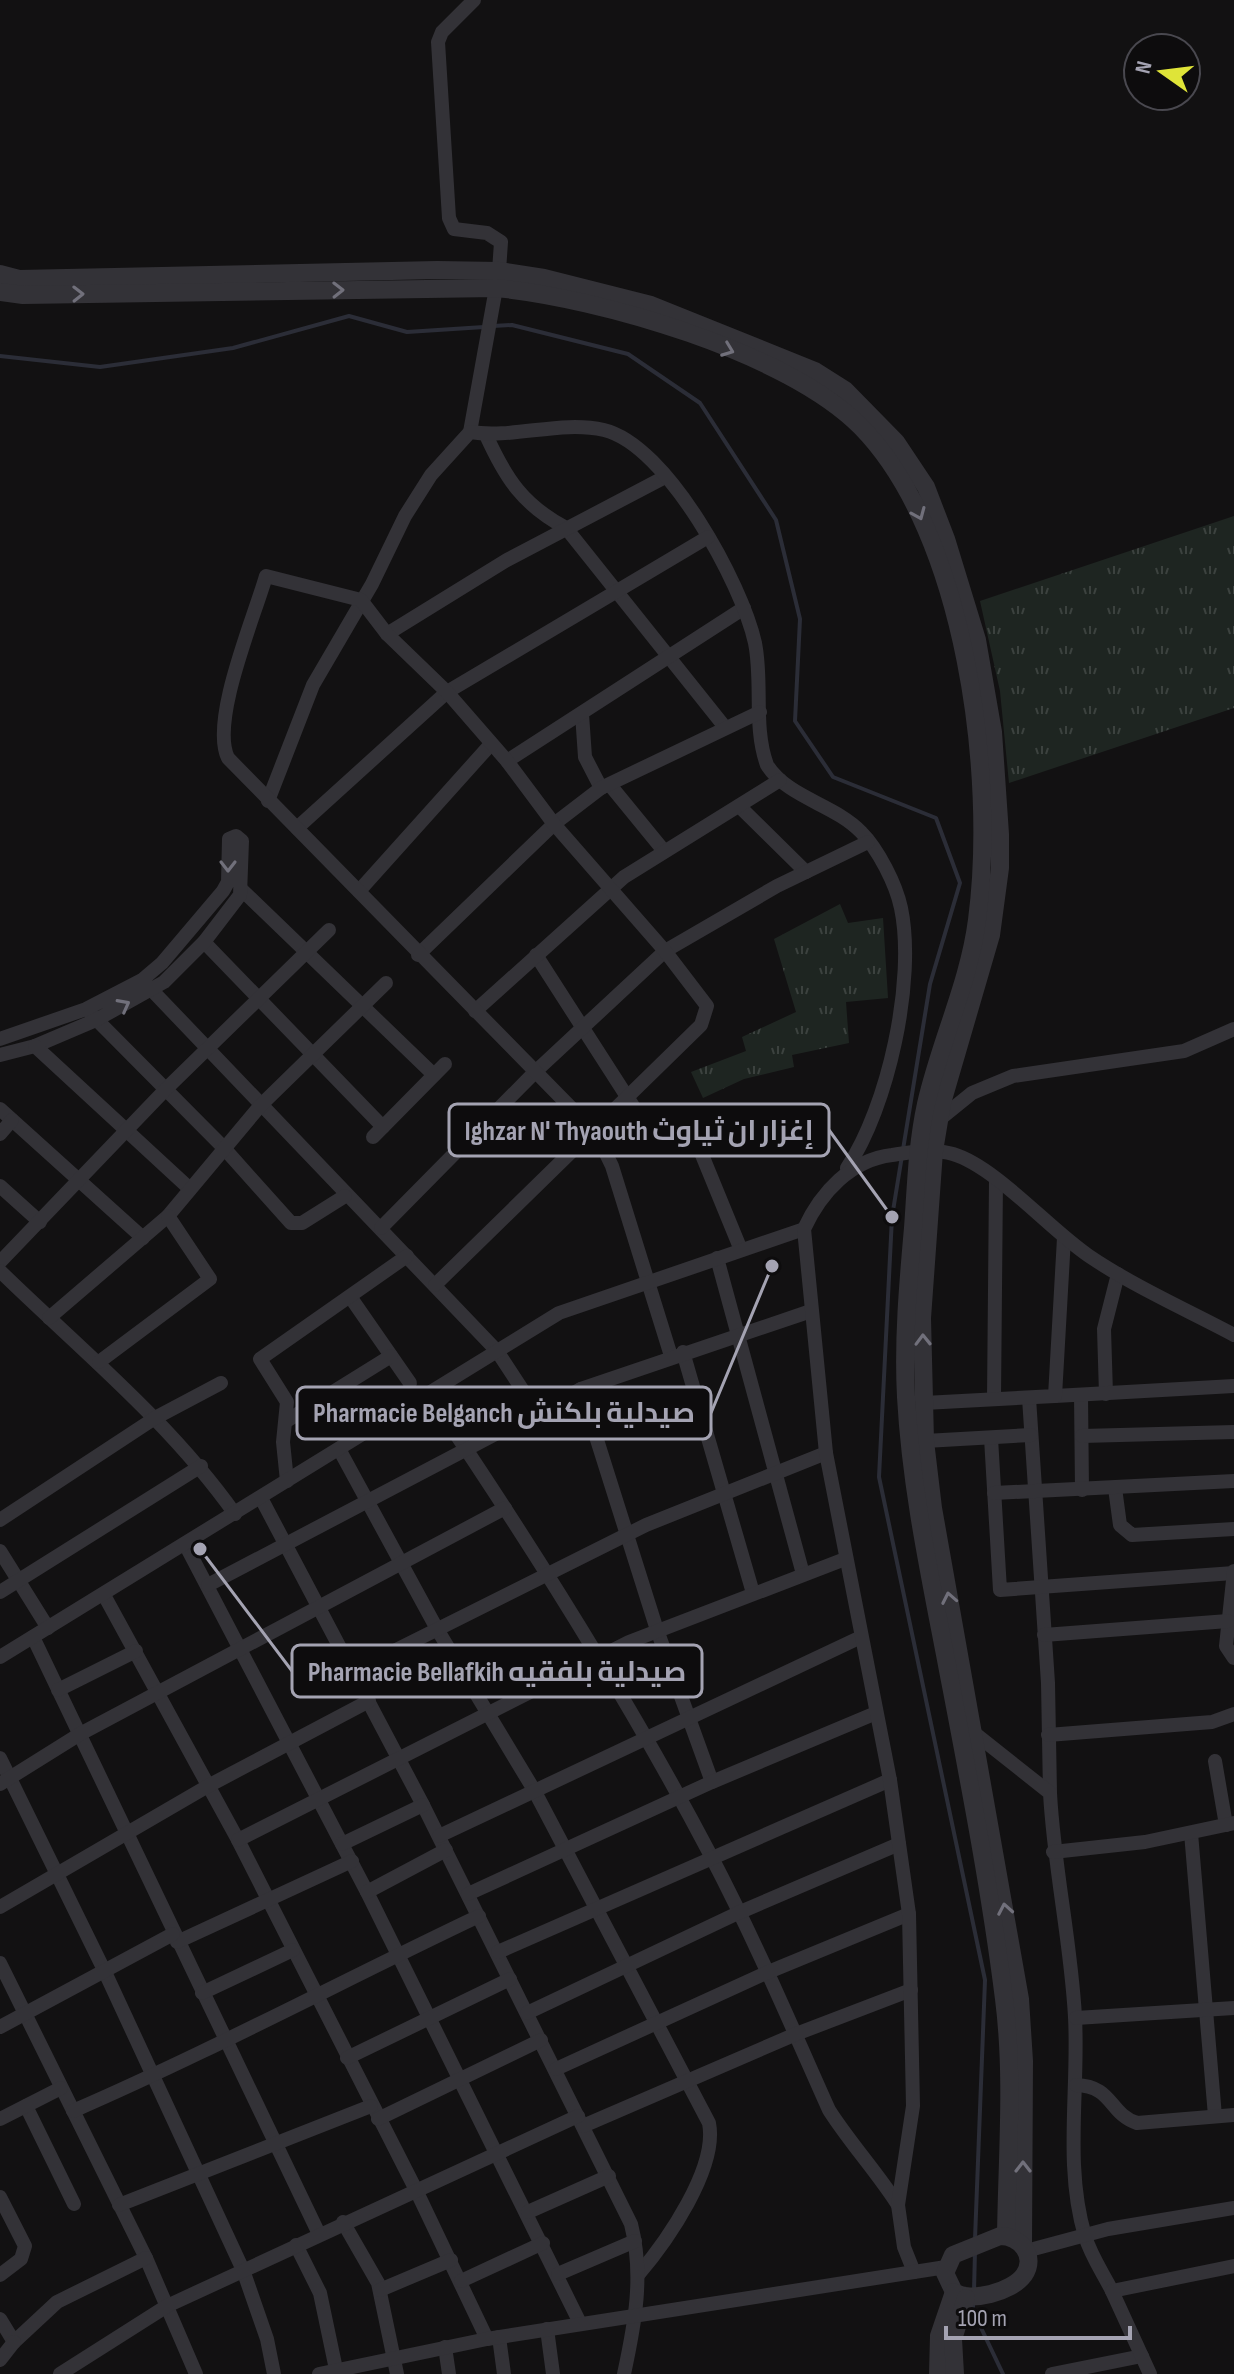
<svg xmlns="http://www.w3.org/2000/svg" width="1234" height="2374" font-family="'Sofia Sans Condensed',Cairo,sans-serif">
<defs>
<pattern id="grass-tufts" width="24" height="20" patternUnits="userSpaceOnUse" patternTransform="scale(2)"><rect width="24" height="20" fill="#1e2521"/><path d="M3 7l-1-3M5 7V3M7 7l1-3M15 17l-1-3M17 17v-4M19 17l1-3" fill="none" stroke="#3c423f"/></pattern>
</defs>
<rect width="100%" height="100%" fill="#121112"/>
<g fill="url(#grass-tufts)">
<polygon points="1234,516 1234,708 1009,783 1000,691 980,601"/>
<polygon points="840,904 848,923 883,918 888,998 846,1002 849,1043 792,1055 794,1067 744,1079 703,1098 691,1072 746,1051 742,1037 796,1012 774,939"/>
</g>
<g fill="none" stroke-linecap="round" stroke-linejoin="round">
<g stroke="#2b2d37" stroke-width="4">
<polyline points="493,326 512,325 628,354 700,403 776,520 800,619 795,721 833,777 936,818 960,883 930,984 892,1217 879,1477 985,1980 975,2239"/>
<polyline points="0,356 100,367 233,348 349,316 407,332 484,327"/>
<polyline points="974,2291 975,2251"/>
<polyline points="973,2303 973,2311 1003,2374"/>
</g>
<g stroke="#333237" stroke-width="14">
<polyline points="474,0 442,32 438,42 449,218 454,229 487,233 501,242 499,271"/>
<polyline points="470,432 496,288"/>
<path d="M 486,435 C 506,479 523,505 566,528 L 724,726"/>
<polyline points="387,634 507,560 665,477"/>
<polyline points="582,714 585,757 601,788"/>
<polyline points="507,761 744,608"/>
<polyline points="610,785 664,851"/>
<path d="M 268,801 L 313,685 L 372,584 L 405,516 L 431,475 L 470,432 C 514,439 560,420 604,430 C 667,445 742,584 755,643 C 763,683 753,727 767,765 C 788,798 834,804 861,832 C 878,849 896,884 901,908 C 916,980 888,1107 847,1168"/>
<polyline points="739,806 806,872"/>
<polyline points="297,828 447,692 708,537"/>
<polyline points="242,890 434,1075"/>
<polyline points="359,891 491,744"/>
<polyline points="204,942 383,1127"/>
<polyline points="418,955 554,824 601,788 760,712"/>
<polyline points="536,955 642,1120 650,1123 684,1111 741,1250"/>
<polyline points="145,983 497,1351 537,1412"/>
<polyline points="475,1011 624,877 780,780"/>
<polyline points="91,1014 223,1147 291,1223 302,1223 345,1196"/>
<polyline points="0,1039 86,1009 142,980 162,963 223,891 228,882 229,839 236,836 242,841 240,895 204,942 164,982 96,1020 35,1046 0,1055"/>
<polyline points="35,1046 190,1189"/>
<polyline points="0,1109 143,1238"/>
<polyline points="935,1123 972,1093 1013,1076 1184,1051 1234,1029"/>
<polyline points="0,1134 12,1120"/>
<polyline points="373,1137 445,1064"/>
<polyline points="0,1186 40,1222"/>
<polyline points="381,1228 535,1072 665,951 777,886 868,842"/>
<polyline points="717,1258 803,1574"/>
<polyline points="0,1262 166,1089 329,930"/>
<path d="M 0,1271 C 81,1350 169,1421 235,1514"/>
<path d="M 435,1285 L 701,1025 L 707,1006 L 665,951 L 554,824 L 507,761 L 447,692 L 387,634 L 361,600 L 266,576 C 254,618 210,721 228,758 L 583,1120 C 596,1135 604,1148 612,1166 L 671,1356"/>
<polyline points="351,1298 410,1383"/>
<polyline points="49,1318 168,1216 260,1106 386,983"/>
<polyline points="683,1352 753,1593"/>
<polyline points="99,1362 210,1279 168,1216"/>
<polyline points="581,1389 657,1630 712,1782"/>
<path d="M 429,1394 C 530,1543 627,1696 711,1856 C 754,1938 791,2025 829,2110 C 850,2143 877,2172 898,2205"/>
<polyline points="1106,1394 1104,1329 1118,1274"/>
<polyline points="1081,1395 1082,1490"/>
<polyline points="1055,1396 1234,1386"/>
<polyline points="1029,1398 1048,1683 1050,1793"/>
<polyline points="994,1399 996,1180"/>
<polyline points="924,1403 1055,1396 1064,1238"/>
<polyline points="288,1420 391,1356"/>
<polyline points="1082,1436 1234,1432"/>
<polyline points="991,1438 1000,1590 1234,1573"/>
<polyline points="925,1441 1031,1435"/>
<path d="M 339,1449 L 437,1629 L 534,1790 L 709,2123 C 718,2168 667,2241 638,2275"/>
<polyline points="287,1481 283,1442 287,1402 260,1359 407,1256"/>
<polyline points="1115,1488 1120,1525 1132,1535 1234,1529"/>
<polyline points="994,1493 1234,1481"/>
<path d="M 261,1498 L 423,1805 L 631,2224 C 644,2275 635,2323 624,2374"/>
<polyline points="0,1520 155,1418 221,1383"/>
<polyline points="185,1544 367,1892 580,2323"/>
<polyline points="0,1551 48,1628"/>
<polyline points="1234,1571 1226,1646 1234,1658"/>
<polyline points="208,1585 581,1389 811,1311"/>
<polyline points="0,1592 201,1466"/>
<polyline points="104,1595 238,1840 416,2190 487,2339"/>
<polyline points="1044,1635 1228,1621"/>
<polyline points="33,1637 319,2234"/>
<polyline points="0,1657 559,1313 804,1229"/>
<polyline points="354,1671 646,1525 826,1453"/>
<polyline points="58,1690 136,1651"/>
<path d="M 973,1732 L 1050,1793 C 1054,1868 1071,1942 1075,2017 C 1079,2089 1064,2166 1085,2236 C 1091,2256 1103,2273 1112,2291"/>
<polyline points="1048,1735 1212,1722 1234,1714"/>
<polyline points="0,1758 104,1970 243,2270 267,2339 274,2374"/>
<polyline points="1215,1761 1226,1825"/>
<polyline points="0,1784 80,1734 505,1508"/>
<polyline points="1191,1833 1215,2116"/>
<polyline points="439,1836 861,1637"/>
<polyline points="238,1840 629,1642 845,1559"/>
<polyline points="342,1844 423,1805"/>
<polyline points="1053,1852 1145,1842 1234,1823"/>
<polyline points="367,1892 446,1850"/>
<polyline points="468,1894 712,1782 876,1713"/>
<polyline points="0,1907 208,1786 369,1701"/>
<polyline points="177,1942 352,1861"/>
<polyline points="498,1952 890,1780"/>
<polyline points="0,1963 146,2258 196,2374"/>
<polyline points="202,1993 293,1950"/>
<polyline points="527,2013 738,1913 899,1844"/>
<polyline points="1076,2018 1234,2008"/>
<polyline points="0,2027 173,1934"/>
<polyline points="347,2058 510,1979"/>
<polyline points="556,2069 766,1973 909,1914"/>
<path d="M 1076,2085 C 1113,2086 1109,2114 1137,2123 L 1234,2115"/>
<polyline points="26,2106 74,2204"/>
<path d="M 73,2111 C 211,2051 344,1980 479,1916"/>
<polyline points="0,2119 61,2088"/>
<polyline points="378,2119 541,2040"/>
<polyline points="583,2126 796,2034 911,1990"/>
<polyline points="0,2197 25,2246 21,2259 0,2275"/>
<polyline points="119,2205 371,2106"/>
<polyline points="528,2212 609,2176"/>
<polyline points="343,2222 378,2283 397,2374"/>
<polyline points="296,2245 320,2293 337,2374"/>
<polyline points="1026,2251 1108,2229 1234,2208"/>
<path d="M 914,2272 L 904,2247 L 898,2205 L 913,2106 L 909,1914 L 890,1780 L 826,1453 L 804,1229 C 821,1192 851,1160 892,1155 C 912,1152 933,1148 953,1154 C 996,1167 1049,1229 1089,1256 C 1135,1287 1185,1309 1234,1335"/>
<polyline points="558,2274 635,2241"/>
<polyline points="461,2281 543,2243"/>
<polyline points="380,2290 451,2260"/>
<polyline points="0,2319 14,2342 57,2302 146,2258"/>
<polyline points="547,2329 553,2374"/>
<polyline points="499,2337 504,2374"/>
<polyline points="445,2347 449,2374"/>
<polyline points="0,2360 14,2342"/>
<polyline points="60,2374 167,2306 578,2116"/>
<polyline points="319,2374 487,2339 946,2267"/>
<polyline points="1052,2374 1142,2356"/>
<polyline points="1150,2374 1112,2291 1234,2266"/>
</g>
<g stroke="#333237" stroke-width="18">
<polyline points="0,274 19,279 437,270 499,271 544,278 651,305 815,371 845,390 896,442 926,487 946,539 977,640 993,732 1000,834 1000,868 991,935 942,1103 934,1151 922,1318 925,1441 933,1508 1020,1999 1024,2061 1023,2245"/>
<path d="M 0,292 L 23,295 L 496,288 C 599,298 787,352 861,427 C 966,534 996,776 977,920 C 969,983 940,1042 926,1104 C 917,1145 916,1187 913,1228 C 908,1284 903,1341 906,1397 C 911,1488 930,1576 947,1665 C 968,1775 990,1887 1004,1999 C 1014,2077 1007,2157 1006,2236"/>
<path d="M 1000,2236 C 1020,2236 1037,2256 1024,2275 C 1012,2292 970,2303 954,2292 L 945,2273 L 953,2255 Z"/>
<polyline points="938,2374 939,2336 954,2292"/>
<polyline points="955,2374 953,2339 966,2298"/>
</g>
</g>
<defs><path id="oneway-chevron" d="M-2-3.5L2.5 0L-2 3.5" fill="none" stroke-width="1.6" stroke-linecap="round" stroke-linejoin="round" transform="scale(2)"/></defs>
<g stroke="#71707b">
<use href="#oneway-chevron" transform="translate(338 290) rotate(-1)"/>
<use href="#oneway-chevron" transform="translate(78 294) rotate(-1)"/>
<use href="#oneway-chevron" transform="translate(728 350) rotate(21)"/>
<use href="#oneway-chevron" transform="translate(919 514) rotate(67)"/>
<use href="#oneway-chevron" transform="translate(228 866) rotate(90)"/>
<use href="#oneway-chevron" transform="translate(124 1005) rotate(-28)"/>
<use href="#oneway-chevron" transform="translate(923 1340) rotate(-91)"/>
<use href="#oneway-chevron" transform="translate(949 1598) rotate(-101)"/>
<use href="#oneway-chevron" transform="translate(1005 1909) rotate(-100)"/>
<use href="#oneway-chevron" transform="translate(1023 2167) rotate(-90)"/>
</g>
<path fill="none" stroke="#a4a3b2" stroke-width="3" d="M892 1217L829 1130M772 1266L711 1413M200 1549L292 1671"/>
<g fill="#a4a3b2" stroke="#0d0c0d" stroke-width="3">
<circle cx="892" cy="1217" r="8"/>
<circle cx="772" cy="1266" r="8"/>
<circle cx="200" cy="1549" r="8"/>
</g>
<g fill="#0d0c0d" stroke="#a4a3b2" stroke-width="3">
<rect x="449" y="1104" width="380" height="52" rx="8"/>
<rect x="297" y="1387" width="414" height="52" rx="8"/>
<rect x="292" y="1645" width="410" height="52" rx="8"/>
</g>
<g font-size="28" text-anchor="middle" font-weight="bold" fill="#a4a3b2">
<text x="639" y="1140">Ighzar N' Thyaouth إغزار ان ثياوث</text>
<text x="504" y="1422">Pharmacie Belganch صيدلية بلكنش</text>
<text x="497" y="1681">Pharmacie Bellafkih صيدلية بلفقيه</text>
</g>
<g transform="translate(1162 72) rotate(284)"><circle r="38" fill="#0d0c0d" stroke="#49484f" stroke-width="2"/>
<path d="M0-6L14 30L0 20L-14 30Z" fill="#dfe438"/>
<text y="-12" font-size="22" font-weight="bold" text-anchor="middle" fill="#a4a3b2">N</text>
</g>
<path d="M946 2326v12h184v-12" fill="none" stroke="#a4a3b2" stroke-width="4"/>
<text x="958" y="2326" font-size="24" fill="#a4a3b2" stroke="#0d0c0d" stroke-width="6" paint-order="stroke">100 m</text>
</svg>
